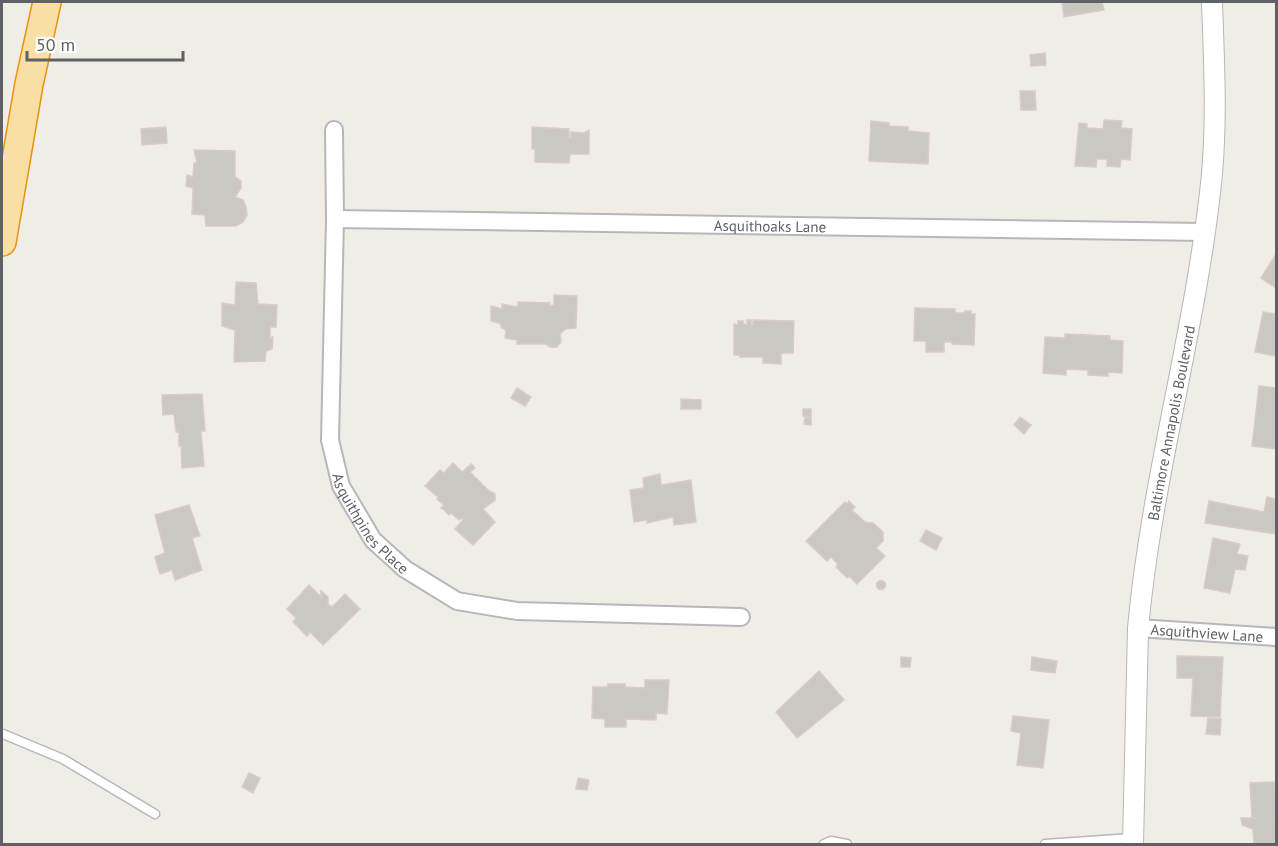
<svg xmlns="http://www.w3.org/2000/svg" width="1278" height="846" font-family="'PT Sans',sans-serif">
<rect width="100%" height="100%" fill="#f0ede7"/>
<g fill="#cbc8c4" stroke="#d4cec5" stroke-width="1.5">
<polygon points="1062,2 1102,2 1104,10 1064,17"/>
<polygon points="1045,53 1046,65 1031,66 1030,55"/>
<polygon points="1020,91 1035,91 1036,110 1021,110"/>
<polygon points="1104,120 1122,121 1121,128 1132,129 1130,160 1121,159 1120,167 1107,166 1107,159 1097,159 1096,167 1075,166 1079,123 1087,124 1087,128 1103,129"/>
<polygon points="871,121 889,123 889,126 908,127 908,131 929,133 928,164 869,161"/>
<polygon points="166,127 167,143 142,145 141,129"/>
<polygon points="532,127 569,129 569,138 571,138 571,132 584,133 589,130 589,154 570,154 569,163 535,162 535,149 532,149"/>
<polygon points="194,150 235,151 235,177 241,181 241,188 235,197 243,200 246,207 247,215 243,222 236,226 206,226 205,215 192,214 193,188 186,186 187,175 193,177 194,163 197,163"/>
<polygon points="1276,254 1276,288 1261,278"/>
<polygon points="236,282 256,283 258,304 277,305 276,327 270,327 270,338 273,337 272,349 266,351 265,361 234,362 235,330 222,326 222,303 235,305"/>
<polygon points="554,295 577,296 576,328 565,329 560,334 561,342 557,347 550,347 546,344 517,344 517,340 505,338 506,330 501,327 501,324 491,321 491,306 502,309 502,304 518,307 518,302 550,303 550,306 554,305"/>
<polygon points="915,308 955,309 955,313 965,313 965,311 971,311 971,314 975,314 974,345 952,344 952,342 944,342 944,352 926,352 926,341 914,341"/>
<polygon points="1263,312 1276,314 1276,356 1255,352"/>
<polygon points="747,320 751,320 751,325 753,325 753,320 794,321 793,353 781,353 781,364 763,363 763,357 740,357 740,355 734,355 734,324 738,325 738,321 743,321 743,324 747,325"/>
<polygon points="1065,334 1110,336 1110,340 1123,341 1122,373 1108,372 1108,376 1088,375 1088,370 1066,369 1066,375 1043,373 1045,337 1065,338"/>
<polygon points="1259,386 1276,388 1276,449 1252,446"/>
<polygon points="517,388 531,397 525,406 511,398"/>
<polygon points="202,394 205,431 201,431 204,466 182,468 181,445 179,446 179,432 176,432 174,414 163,415 162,395"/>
<polygon points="681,399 701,400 701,409 681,409"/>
<polygon points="803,409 811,409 811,417 803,416"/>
<polygon points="805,417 811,418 811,425 804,424"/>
<polygon points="1020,417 1031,425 1024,434 1014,425"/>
<polygon points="453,463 462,472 471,464 475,468 470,472 488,490 495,494 495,500 483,509 495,522 473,545 455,529 463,520 461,518 459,520 451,513 449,515 444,510 441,508 444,505 437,499 438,497 425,486 440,470 444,473"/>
<polygon points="660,474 661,485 691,480 696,522 674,525 673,517 647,523 647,520 634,522 630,490 644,488 643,478"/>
<polygon points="1267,497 1276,499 1276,534 1205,523 1209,501 1264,512"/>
<polygon points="849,501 855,507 852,510 865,522 873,523 883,532 883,541 876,548 885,556 857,584 849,576 847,578 836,567 838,564 831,557 827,561 806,541 845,502 847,504"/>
<polygon points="189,505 200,536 192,538 202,570 175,580 172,570 160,574 155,557 165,553 155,515"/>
<polygon points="926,530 942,538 936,550 920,541"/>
<polygon points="1213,538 1240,544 1237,554 1248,556 1245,570 1235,569 1230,593 1204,588"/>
<circle cx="881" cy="585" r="4.5"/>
<polygon points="309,585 321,597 321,591 328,597 328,604 332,607 345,594 360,609 323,645 310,632 307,636 293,622 296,618 287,609"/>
<polygon points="1177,656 1223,657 1220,717 1191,716 1193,678 1177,678"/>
<polygon points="901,657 911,658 910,667 901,667"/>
<polygon points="1032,657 1057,661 1055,673 1031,670"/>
<polygon points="819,671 844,700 797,738 776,712"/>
<polygon points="645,680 669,680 667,714 656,713 656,720 626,719 626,727 605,727 605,719 592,718 593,687 608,687 608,684 625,684 625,687 645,688"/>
<polygon points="1013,716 1049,720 1043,768 1017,765 1021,733 1011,731"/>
<polygon points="1208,718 1221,719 1220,735 1206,734"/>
<polygon points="249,773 260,778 253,793 242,787"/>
<polygon points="578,778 589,780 587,790 576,789"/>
<polygon points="1275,782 1276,816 1273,817 1276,816 1276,844 1254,844 1253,829 1242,825 1241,818 1256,818 1252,817 1250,783"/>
</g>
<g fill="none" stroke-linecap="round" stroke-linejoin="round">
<g stroke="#b4b7bb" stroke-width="11">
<g id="service">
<polyline points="3,734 63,759 155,814"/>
<polyline points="824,844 831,841 847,844"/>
<polyline points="1045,844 1132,838"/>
</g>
</g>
<g stroke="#b4b7bb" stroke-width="20">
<g id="minor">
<path id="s1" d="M 334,130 L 335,219 L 330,440 L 341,486 L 373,540 L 405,569 L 457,601 L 517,611 L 741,617"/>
<path id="s2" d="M 335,219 L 1204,232"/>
<path id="s3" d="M 1138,628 L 1276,637"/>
</g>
</g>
<g stroke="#b4b7bb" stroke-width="22">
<g id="tertiary">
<path id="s4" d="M 1133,844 L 1138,628 C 1152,475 1197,327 1212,174 C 1217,117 1214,59 1212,2"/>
</g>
</g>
<g stroke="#ea910d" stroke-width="30">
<polyline id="trunk" points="2,242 29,84 47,2"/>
</g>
<use href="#service" stroke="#fff" stroke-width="8"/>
<use href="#minor" stroke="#fff" stroke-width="16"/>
<use href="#tertiary" stroke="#fff" stroke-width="20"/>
<use href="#trunk" stroke="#f9dfa4" stroke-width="27"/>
</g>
<g text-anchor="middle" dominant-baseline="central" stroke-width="4.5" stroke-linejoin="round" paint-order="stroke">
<g font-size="15" fill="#5e6266" stroke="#fff">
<text stroke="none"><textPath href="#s2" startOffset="435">Asquithoaks Lane</textPath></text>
<text stroke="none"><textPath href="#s4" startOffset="424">Baltimore Annapolis Boulevard</textPath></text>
<text stroke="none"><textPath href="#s1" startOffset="405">Asquithpines Place</textPath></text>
<text stroke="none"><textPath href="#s3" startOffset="69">Asquithview Lane</textPath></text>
</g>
</g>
<rect width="1278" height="846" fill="none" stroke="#5e6266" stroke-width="6"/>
<path d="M27 51v9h156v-9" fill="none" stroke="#5e6266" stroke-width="3"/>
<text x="36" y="51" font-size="18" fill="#5e6266" stroke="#ffffff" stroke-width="4.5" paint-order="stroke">50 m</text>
</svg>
